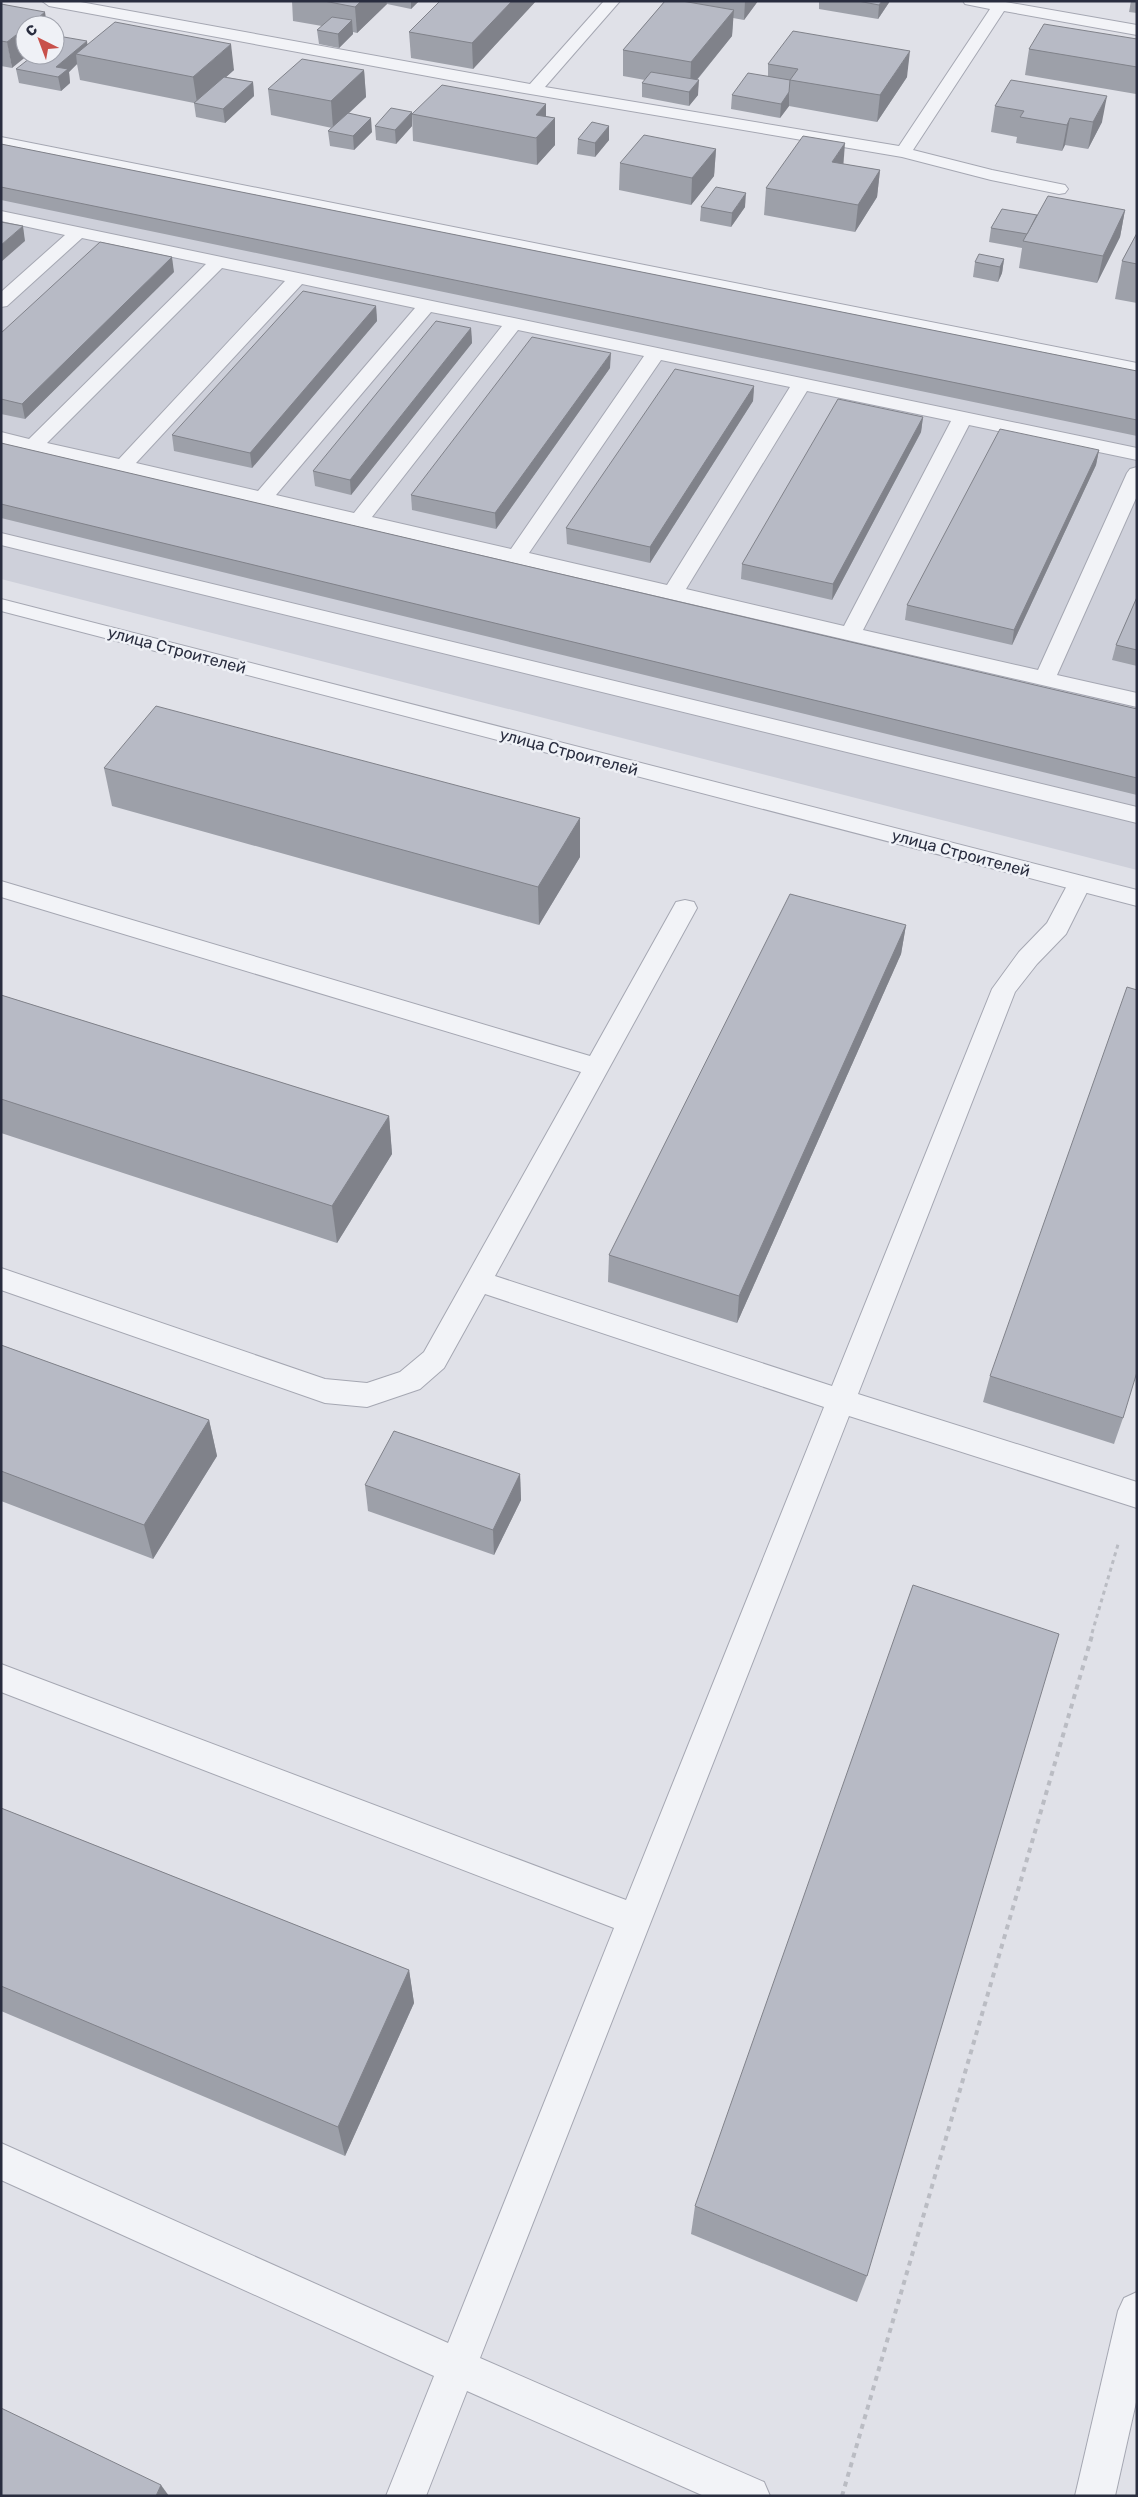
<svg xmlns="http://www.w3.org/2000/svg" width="1138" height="2497" font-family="Rubik,sans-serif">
<rect width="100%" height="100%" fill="#e0e1e8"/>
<polygon fill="#ced0da" points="1,145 1137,374 1137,870 1,579"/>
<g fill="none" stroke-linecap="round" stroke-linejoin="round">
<g stroke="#a5a7b2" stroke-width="2">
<g id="service">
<polygon points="42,1 75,1 530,84 604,1 620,1 545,87 899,146 990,9 965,4 963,1 1000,1 1137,25 1137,35 1004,11 913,150 992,170 1065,185 1068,189 1065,193 1059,194 991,180 902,157 460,82 49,6"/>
<polygon points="1,137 1137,363 1137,375 1,147"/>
<path d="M 1,211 L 1137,448 L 1137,460 L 969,425 L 863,630 L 1038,670 L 1127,473 L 1130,469 L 1137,467 L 1137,496 L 1057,675 L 1137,693 L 1137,707 L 1,444 L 1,432 L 29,439 L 206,264 L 82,238 L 7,306 L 1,307 L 1,292 L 65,235 L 1,221 ZM 222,268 L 285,281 L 119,459 L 47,443 ZM 302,284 L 415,308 L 258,491 L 136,463 ZM 431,312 L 502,326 L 354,513 L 276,495 ZM 518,330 L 644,356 L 511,549 L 372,517 ZM 661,360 L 790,387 L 667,585 L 529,553 ZM 807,391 L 951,421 L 844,626 L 686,589 Z"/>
<polygon points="1,533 1137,807 1137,823 1,545"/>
<polygon points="1079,876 1087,878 1091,884 1066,934 1037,964 1015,992 858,1394 1137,1482 1137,1508 849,1416 480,2358 764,2482 770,2496 704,2496 467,2391 426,2496 386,2496 434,2376 1,2180 1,2143 448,2343 614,1928 1,1692 1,1664 626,1900 824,1407 485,1294 444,1368 420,1389 367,1407 325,1403 1,1290 1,1268 325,1379 367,1383 400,1372 424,1352 581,1072 1,897 1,881 590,1056 676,902 685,900 694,902 697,908 495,1276 832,1386 992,989 1019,952 1047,923 1071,878"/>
</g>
</g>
<g stroke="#a5a7b2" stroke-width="2">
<g id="minor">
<polygon points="1,599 1137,890 1137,906 1,611"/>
<polygon points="1137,2292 1137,2398 1115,2496 1075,2496 1118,2311 1124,2298"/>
</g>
</g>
<polyline stroke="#babcc3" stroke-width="3" stroke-dasharray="4 4" stroke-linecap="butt" points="1092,1633 1119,1541"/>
<polyline stroke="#babcc3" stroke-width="4" stroke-dasharray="5 5" stroke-linecap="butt" points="842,2496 1093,1632"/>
<use href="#service" fill="#f2f3f7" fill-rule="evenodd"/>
<use href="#minor" fill="#f2f3f7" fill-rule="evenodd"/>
</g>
<g fill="#9da0a9">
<polygon points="292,1 419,1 411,9 387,4 357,33 353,32 353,34 339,48 319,44 317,30 322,26 293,21"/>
<polygon points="536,1 473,69 411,58 409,32"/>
<polygon points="665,1 758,1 744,20 733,18 732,36 697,80 698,95 689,106 642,97 642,83 645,80 623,76 623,50"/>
<polygon points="819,1 890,1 878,19 819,9"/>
<polygon points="1131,1 1137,1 1137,13 1129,12"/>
<polygon points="1,4 12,68 1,66"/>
<polygon points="1137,39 1136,94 1025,75 1029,49"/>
<polygon points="87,45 234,70 226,77 253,82 254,96 225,123 196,117 194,103 80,80 77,64 69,72 70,83 61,91 19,83 16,69"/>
<polygon points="768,64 907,77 877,122 789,106 780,118 731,109 732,95 768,76"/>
<polygon points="364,70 366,97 348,113 372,132 354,150 330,146 328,131 332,128 271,115 268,89"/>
<polygon points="546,104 546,116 555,118 555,145 537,165 413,141 412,114"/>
<polygon points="995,106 1102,122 1088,149 1065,145 1062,151 1016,143 1017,137 991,132"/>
<polygon points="412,112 412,126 396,144 376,140 375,126"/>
<polygon points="609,126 609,140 595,157 577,154 578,139"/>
<polygon points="1,144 1137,371 1137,436 1,200"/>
<polygon points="716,149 714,176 691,205 619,190 620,163"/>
<polygon points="843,164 880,170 877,197 855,232 764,215 766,188"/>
<polygon points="701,207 745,207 731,227 700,221"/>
<polygon points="1125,210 1120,237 1097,283 1019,268 1022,248 989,242 991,228 1037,215"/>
<polygon points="1137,233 1137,303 1115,299 1122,261"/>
<polygon points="1004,259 1002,273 998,282 973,277 975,262"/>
<polygon points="174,272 25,419 1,414 1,333"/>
<polygon points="376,306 377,321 252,468 174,451 172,435"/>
<polygon points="471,328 472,343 351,495 315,486 313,471"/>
<polygon points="610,368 496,529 412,510 411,495"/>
<polygon points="754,386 753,401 650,563 567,544 566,528"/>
<polygon points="923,417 921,432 832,600 741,579 742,564"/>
<polygon points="1,443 1137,709 1137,795 1,518"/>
<polygon points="1099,450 1096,465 1012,645 905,620 907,605"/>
<polygon points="1137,597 1137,666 1112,660 1116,645"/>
<polygon points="104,768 580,818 580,857 539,925 112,806"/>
<polygon points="906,925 901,954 737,1323 608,1282 609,1255"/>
<polygon points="1,995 389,1116 392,1154 337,1243 1,1133"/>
<polygon points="1,1345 209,1420 217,1456 153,1559 1,1501"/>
<polygon points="990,1376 1123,1418 1114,1444 983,1402"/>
<polygon points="520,1474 521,1500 494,1555 368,1511 365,1485"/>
<polygon points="1,1808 409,1970 414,2003 345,2156 1,2011"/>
<polygon points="695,2206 867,2276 857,2302 691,2234"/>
</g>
<g fill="#80828a">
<polygon points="361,1 386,1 387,4 357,33 355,7"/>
<polygon points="411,1 419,1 411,9"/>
<polygon points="512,1 536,1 473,69 472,43"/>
<polygon points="745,1 758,1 744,20"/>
<polygon points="882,1 890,1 878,19 879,5"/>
<polygon points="734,10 732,36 690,88 691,62"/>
<polygon points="45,12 47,25 29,25"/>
<polygon points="352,20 353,34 339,48 338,34"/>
<polygon points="25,28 25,55 28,55 12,68 7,42"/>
<polygon points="87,41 89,55 76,54 77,64 69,72 70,83 61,91 56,67"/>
<polygon points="231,44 234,70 197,103 193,77"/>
<polygon points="910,51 907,77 877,122 880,95"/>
<polygon points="364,70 366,97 333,128 331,101"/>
<polygon points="699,80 698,95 689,106 689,92"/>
<polygon points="253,82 254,96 225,123 223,109"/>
<polygon points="789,92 789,106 780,118 781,104"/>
<polygon points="1107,96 1102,122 1088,149 1093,122"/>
<polygon points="546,104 546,128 555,118 555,145 537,165 536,115"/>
<polygon points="412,112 412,126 396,144 395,130"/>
<polygon points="371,118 372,132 354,150 353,136"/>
<polygon points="1070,118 1065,145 1062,151 1067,125"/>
<polygon points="609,126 609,140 595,157 595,143"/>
<polygon points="845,143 843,170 832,162"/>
<polygon points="716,149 714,176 691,205 692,178"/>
<polygon points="880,170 877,197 855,232 858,205"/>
<polygon points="746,193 745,207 731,227 732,213"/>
<polygon points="1125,210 1120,237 1097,283 1103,256"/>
<polygon points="23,226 25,241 1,262 1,245"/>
<polygon points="172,257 174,272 25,419 22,404"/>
<polygon points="1004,259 1002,273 998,282 1000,267"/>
<polygon points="376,306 377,321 252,468 250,453"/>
<polygon points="471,328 472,343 351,495 350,480"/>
<polygon points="611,353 610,368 496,529 495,513"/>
<polygon points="754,386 753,401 650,563 650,547"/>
<polygon points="923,417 921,432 832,600 833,584"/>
<polygon points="1099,450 1096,465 1012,645 1014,630"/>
<polygon points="580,818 580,857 539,925 538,887"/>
<polygon points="906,925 901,954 737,1323 739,1296"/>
<polygon points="389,1116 392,1154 337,1243 332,1206"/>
<polygon points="209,1420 217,1456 153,1559 144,1525"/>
<polygon points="520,1474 521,1500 494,1555 493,1530"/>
<polygon points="409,1970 414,2003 345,2156 338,2127"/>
<polygon points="161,2485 169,2496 156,2496"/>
</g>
<g fill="#b7bac5" stroke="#80828a">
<polygon points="324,1 361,1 355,7"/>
<polygon points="440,1 512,1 472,43 409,32"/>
<polygon points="665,1 682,1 734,10 691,62 623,50"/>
<polygon points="858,1 882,1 879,5"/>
<polygon points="1,4 45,12 29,25 25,25 25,28 7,42 1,41"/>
<polygon points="332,17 352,20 338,34 317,30"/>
<polygon points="115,22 231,44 193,77 76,54"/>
<polygon points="1044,24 1137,39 1137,67 1029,49"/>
<polygon points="793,31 910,51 880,95 790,80 798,69 768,64"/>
<polygon points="58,36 87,41 56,67 68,69 58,77 16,69 34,55 55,55 55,38"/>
<polygon points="302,59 364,70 331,101 268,89"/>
<polygon points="651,72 699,80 689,92 642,83"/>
<polygon points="748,73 790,80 789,92 781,104 732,95"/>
<polygon points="224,77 253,82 223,109 194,103"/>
<polygon points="1011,80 1107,96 1093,122 1070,118 1067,125 1020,117 1024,111 995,106"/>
<polygon points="442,85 546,104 536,115 555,118 536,138 412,114"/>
<polygon points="391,108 412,112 395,130 375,126"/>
<polygon points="348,113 371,118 353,136 328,131"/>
<polygon points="592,122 609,126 595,143 578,139"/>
<polygon points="644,135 716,149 692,178 620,163"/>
<polygon points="803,136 845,143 832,162 880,170 858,205 766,188"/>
<polygon points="1,144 1137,371 1137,420 1,187"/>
<polygon points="716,187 746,193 732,213 701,207"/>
<polygon points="1048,196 1125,210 1103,256 1023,241"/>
<polygon points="1002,209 1037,215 1027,234 991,228"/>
<polygon points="1,222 23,226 1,245"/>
<polygon points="1137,233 1137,264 1122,261"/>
<polygon points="100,242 172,257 22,404 1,399 1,333"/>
<polygon points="979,254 1004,259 1000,267 975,262"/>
<polygon points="303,291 376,306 250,453 172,435"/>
<polygon points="436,321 471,328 350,480 313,471"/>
<polygon points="532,337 611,353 495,513 411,495"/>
<polygon points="675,369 754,386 650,547 566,528"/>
<polygon points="838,399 923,417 833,584 742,564"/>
<polygon points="1000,429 1099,450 1014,630 907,605"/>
<polygon points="1,443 1137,709 1137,778 1,504"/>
<polygon points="1137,597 1137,650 1116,645"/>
<polygon points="156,706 580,818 538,887 104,768"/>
<polygon points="790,894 906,925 739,1296 609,1255"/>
<polygon points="1127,987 1137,990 1137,1372 1123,1418 990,1376"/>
<polygon points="1,995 389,1116 332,1206 1,1099"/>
<polygon points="1,1345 209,1420 144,1525 1,1471"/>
<polygon points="394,1431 520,1474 493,1530 365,1485"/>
<polygon points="913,1585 1059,1634 867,2276 695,2206"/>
<polygon points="1,1808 409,1970 338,2127 1,1986"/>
<polygon points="1,2408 161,2485 156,2496 1,2496"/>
</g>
<g text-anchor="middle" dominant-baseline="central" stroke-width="5" stroke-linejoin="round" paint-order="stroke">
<g font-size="16" fill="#292d3f" stroke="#eff1f6">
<text transform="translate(177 650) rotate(15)">улица Строителей</text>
<text transform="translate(569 752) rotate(15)">улица Строителей</text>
<text transform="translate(961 853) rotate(15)">улица Строителей</text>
</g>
</g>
<rect width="1138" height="2497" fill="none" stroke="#292d3f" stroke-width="5"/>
<g transform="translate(40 40) rotate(318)"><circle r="24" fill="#eff1f6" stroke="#a0a3ad"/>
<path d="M0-4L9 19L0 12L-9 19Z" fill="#c8504a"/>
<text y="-8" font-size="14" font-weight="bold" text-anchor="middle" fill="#292d3f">С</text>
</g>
</svg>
